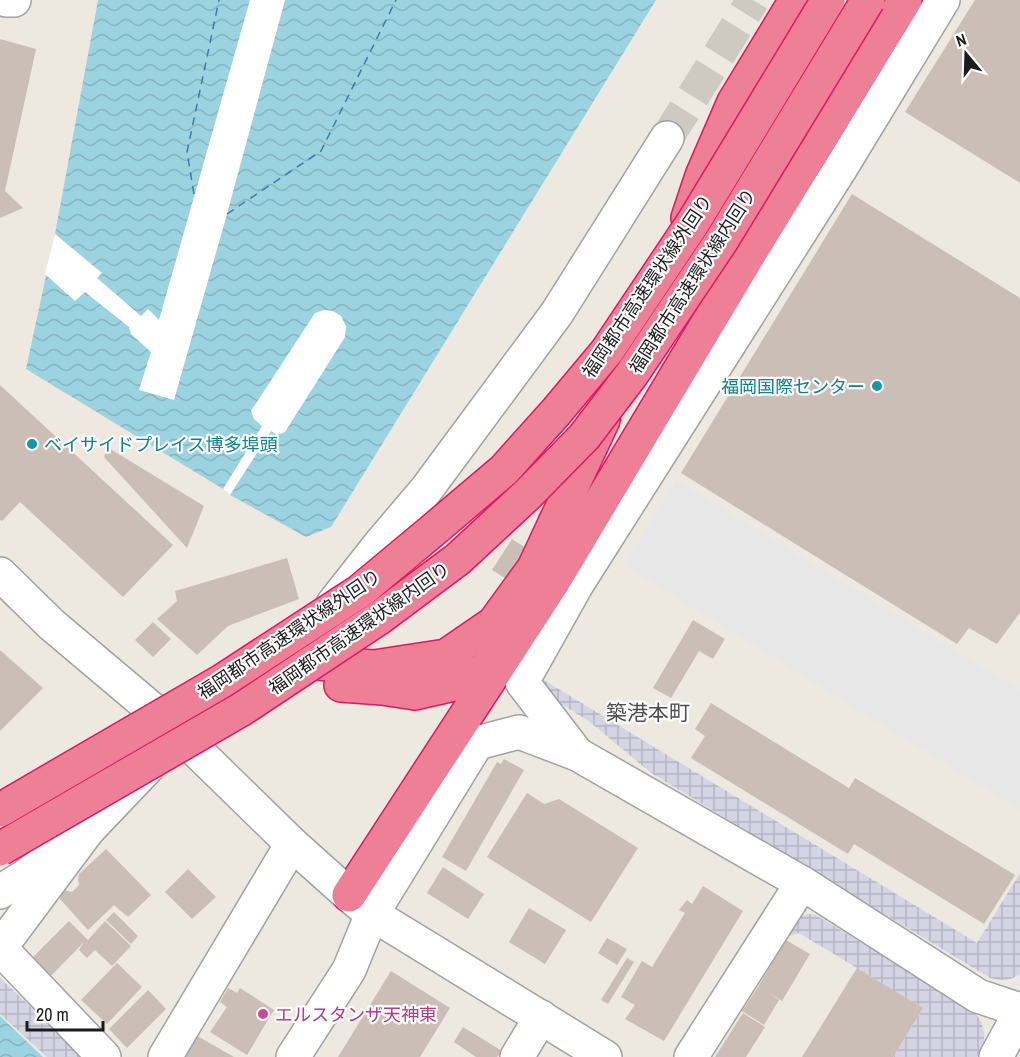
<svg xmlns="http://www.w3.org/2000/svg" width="1020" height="1057" font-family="'Archivo Narrow','Noto Sans JP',sans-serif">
<defs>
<pattern id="plaza-grid" width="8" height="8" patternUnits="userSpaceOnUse" patternTransform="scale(1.5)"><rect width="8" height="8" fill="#d4d4e4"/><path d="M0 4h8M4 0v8" fill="none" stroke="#b5b5c3"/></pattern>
<pattern id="water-waves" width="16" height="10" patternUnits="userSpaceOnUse" patternTransform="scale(1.5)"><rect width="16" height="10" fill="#9cd3e0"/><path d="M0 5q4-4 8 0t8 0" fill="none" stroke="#86b5c0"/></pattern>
</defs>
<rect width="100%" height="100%" fill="#eee9e0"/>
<polygon fill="#e7e7e7" points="676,480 1020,690 1020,810 625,566"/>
<g fill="url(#plaza-grid)">
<polygon points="542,679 977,943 1020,873 1020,974 1013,978 1006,980 998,980 990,978 651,773 590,722 545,694 540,683"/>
<polygon points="809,914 816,915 967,1007 975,1013 981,1021 984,1032 984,1044 977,1057 893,1057 923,1008 799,933 784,938 797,917"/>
<polygon points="0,978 85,1057 47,1057 0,1014"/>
</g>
<g fill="url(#water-waves)">
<polygon points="98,0 656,0 331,527 306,537 230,495 223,489 26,369 55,234"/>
<polygon points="0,1016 43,1057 0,1057"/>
</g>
<g fill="#fff">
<polygon points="250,0 285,0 227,214 174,400 139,390 151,352 131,334 129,327 85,292 75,301 45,274 55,234 102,273 97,278 141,316 148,309 159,320"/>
<polygon points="324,310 333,311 341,316 346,326 345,337 285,432 277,435 271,431 230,495 223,489 262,426 254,419 251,411 315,313"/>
</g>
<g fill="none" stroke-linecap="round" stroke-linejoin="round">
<g stroke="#3f78aa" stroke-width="1.5" stroke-dasharray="8 6" stroke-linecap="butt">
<polyline points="194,194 187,152 219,0"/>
<polyline points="227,214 321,151 396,0"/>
</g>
</g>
<g fill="#cabeb6">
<polygon points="975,0 1020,0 1020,183 905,112"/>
<polygon points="0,39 36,49 5,191 23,208 0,218"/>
<polygon points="852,194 1020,298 1020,615 1019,614 997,644 969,628 957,644 681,473"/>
<polygon points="0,385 173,545 123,597 20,502 2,521 0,520"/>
<polygon points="107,447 204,506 187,548 104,457"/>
<polygon points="542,509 572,527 530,594 492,570 512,539 526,548 544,520 537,516"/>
<polygon points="287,558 299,599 228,626 197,655 157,619 177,601 175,591"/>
<polygon points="693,620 725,639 713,659 699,651 671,698 653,688"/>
<polygon points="153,622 171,639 153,657 135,640"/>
<polygon points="0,650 43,688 0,731"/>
<polygon points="711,703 849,788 855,778 1015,875 984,924 854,844 848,854 691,758 705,736 695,729"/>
<polygon points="504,759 524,770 466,871 442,857 497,762 501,764"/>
<polygon points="527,793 544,804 559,799 638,848 591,922 487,857"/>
<polygon points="106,849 151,895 128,917 114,905 88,930 60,899 63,890 72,892 79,885 78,880 79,874"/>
<polygon points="443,867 484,894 468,919 427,893"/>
<polygon points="188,869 216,897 192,919 165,892"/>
<polygon points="703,886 743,911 664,1041 625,1019 635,1005 621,997 642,961 652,967 685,913 679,910 687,900 692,904"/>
<polygon points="529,908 566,930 545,964 509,942"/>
<polygon points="114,912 138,936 131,944 106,920"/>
<polygon points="69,921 88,940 105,921 131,946 112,966 95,950 87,958 79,950 84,942 51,976 33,957"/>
<polygon points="607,938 627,949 617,965 598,953"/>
<polygon points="786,940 810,954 782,1001 769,993 779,1000 764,1025 742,1011 758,987"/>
<polygon points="627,958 634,962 608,1004 601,1000"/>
<polygon points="117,963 142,987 107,1024 81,1000"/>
<polygon points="857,968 923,1008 893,1057 802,1057"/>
<polygon points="391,971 450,1008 420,1057 338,1057"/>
<polygon points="228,988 237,993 240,988 274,1010 247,1055 210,1032 227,1007 220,1002"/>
<polygon points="148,990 166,1009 127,1048 109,1029"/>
<polygon points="743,1013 765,1027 746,1057 715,1057"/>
<polygon points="463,1027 502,1051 497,1057 476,1057 454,1042"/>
<polygon points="185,1029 234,1057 177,1057"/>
</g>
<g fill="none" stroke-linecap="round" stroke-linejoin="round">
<polyline stroke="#cecac2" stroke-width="33" stroke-dasharray="33 16" stroke-linecap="butt" points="667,138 753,0"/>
<g stroke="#a2a2a2" stroke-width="36">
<g id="minor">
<polyline points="6,0 14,0"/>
<polyline points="0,574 51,624 166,721 292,844 349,895 372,914 605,1057"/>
<polyline points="333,604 381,543 426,490 557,313 667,138"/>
<polyline points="577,754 522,682 577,584 842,166 943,0"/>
<polyline points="88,830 0,948 104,1057"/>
<polyline points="0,892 24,877 88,830 147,768"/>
<polyline points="165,1057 292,844"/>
<polyline points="293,1057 349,970 372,914 477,743 519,732 577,754 802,883 978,996 1020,1010"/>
<polyline points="517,1057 541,1017"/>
<polyline points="691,1057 802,883"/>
<polyline points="996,1057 1020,1013"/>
</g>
</g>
<g stroke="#e41562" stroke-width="36">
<g id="highway">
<polyline points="688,218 702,176 734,102 796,0"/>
<polyline points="341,685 382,688 415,693 459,683 486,669 495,657"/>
<polyline points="225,687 235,681 301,662 374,667 446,656 494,623 534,568 603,420"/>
<polyline points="349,895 553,582 748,256 905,0"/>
</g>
</g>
<use href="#minor" stroke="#fff" stroke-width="33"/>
<use href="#highway" stroke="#ed7f97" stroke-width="33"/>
<g stroke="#e41562" stroke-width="36" stroke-linecap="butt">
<g id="highway-bridge">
<polyline points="0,810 222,681 360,591 432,531 504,470 556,412 607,351 694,221 828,0"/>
<polyline points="0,849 242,709 379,618 458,559 528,494 584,437 632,374 722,240 868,0"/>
</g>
</g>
<use href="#highway-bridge" stroke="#ed7f97" stroke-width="33"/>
</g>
<g fill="#0f9aa8" stroke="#fff" stroke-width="2">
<circle cx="877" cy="386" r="6"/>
<circle cx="32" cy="444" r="6"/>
</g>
<circle fill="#d1479c" stroke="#fff" stroke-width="2" cx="263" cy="1014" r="6"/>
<g text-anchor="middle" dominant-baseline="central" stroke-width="4.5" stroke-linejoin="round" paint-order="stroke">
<g font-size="18" fill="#1b1b1b" stroke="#fff">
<text transform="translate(692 281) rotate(-57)">福岡都市高速環状線内回り</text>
<text transform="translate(647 286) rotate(-56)">福岡都市高速環状線外回り</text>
<text transform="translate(359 628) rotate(-35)">福岡都市高速環状線内回り</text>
<text transform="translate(289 634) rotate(-34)">福岡都市高速環状線外回り</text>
</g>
<g font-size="18" fill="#0d838f" stroke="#fff" text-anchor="end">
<text x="865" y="386">福岡国際センター</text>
<text x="44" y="444" text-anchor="start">ベイサイドプレイス博多埠頭</text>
</g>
<g font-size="18" fill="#b23c85" stroke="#fff" text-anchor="start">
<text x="275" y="1014">エルスタンザ天神東</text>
</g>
<g font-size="21" fill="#4e4e4e" stroke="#fff">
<text x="648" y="712">築港本町</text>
</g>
</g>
<g transform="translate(966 54) rotate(341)" stroke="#ffffff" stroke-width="4.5" paint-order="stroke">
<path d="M0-4.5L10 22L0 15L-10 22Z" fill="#1b1b1b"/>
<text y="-9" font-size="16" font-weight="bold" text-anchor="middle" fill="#1b1b1b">N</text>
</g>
<path d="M27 1021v9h76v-9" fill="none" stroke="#1b1b1b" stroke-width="3"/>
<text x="36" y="1021" font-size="18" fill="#1b1b1b" stroke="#ffffff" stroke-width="4.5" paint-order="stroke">20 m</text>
</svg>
